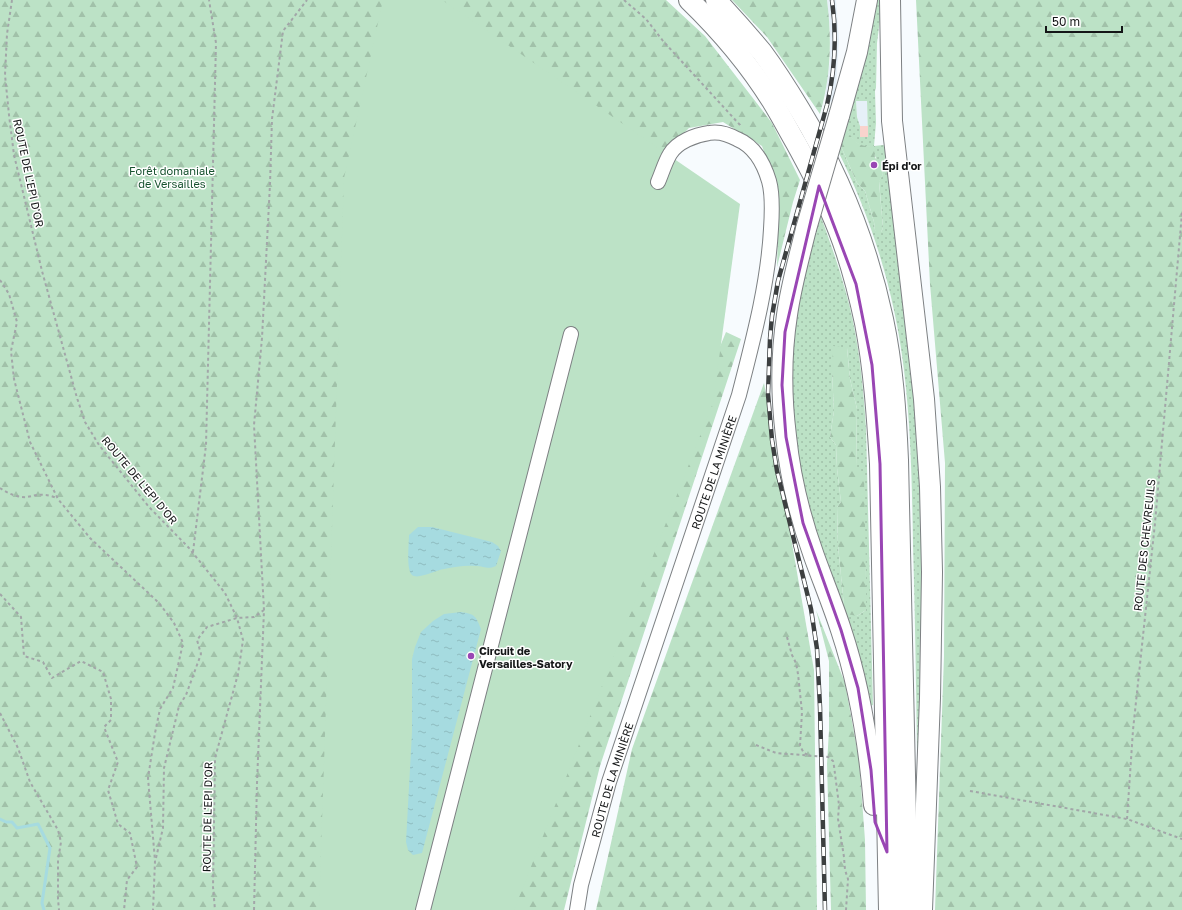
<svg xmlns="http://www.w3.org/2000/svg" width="1182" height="910" font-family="'Golos Text',sans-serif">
<defs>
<pattern id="green-dots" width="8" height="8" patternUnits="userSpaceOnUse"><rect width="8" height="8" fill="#bce2c6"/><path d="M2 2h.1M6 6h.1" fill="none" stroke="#a1c1a9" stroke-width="1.8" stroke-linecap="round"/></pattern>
<pattern id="forest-firs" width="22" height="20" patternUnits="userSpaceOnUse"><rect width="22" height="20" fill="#bce2c6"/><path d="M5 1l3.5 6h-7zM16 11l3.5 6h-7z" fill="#a1c1a9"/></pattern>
<pattern id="water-ripples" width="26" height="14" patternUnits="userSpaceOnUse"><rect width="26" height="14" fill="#a6dbe0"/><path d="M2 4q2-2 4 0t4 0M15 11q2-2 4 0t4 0" fill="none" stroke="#8ebbbf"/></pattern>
</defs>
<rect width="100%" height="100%" fill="#f7fbfe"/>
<g fill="#e6f0f8">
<polygon points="827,0 836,0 839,40 836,87 833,105 825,95 830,60 830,32"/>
<polygon points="856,101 867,101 868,137 860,137 860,126 857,117"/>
</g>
<g fill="url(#green-dots)" fill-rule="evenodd">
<path d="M 874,0 L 883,0 L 883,17 L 880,19 L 877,43 L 876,88 L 875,91 L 876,123 L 874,146 L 883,145 L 886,146 L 916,383 L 924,504 L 922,750 L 917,750 C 916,681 915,613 913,544 C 912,486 911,428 904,370 C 895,294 872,219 838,151 L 840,144 L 857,183 L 865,191 L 874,222 L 875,230 L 881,232 L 883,228 L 879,181 L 883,174 L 871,147 C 855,146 851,139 845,125 ZM 856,101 L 867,101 L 868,137 L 860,137 L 860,126 L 857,117 Z"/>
<path d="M 820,214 C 829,239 838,264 845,289 C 858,334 863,381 866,428 L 873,705 L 870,706 L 818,544 L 793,439 L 789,345 L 794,308 ZM 847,348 L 850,379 L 857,409 L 856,467 L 866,577 L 866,610 L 857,616 L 844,606 L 838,545 L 837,507 L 841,502 L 837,468 L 836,445 L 830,437 L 834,411 L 832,373 Z"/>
</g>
<g fill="url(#forest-firs)">
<polygon points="0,0 666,0 705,36 772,123 800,180 793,202 777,267 779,194 762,146 723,122 689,128 658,159 360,910 0,910"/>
<path d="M 732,0 L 827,0 C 832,39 831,76 820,114 L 767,37 Z"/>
<polygon points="916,0 1182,0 1182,910 935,910 944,656 945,463 930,284"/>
<path d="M 845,125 C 851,139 858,148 874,146 L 875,158 L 880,161 L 883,174 L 879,182 L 883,228 L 881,232 L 878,233 L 875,230 L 874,222 L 865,191 L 857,183 L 840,144 Z"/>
<polygon points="726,332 741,339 600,766 564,910 499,910 621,586"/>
<polygon points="833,346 847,348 850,379 857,409 856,467 864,475 866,577 866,610 857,616 847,614 844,606 838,545 837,507 841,502 837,468 836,445 830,437 834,411 832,373"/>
<polygon points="764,383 814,670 817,910 596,910 632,749"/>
<polygon points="816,610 845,683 859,760 865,840 866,910 831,910 827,764 829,730 829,661"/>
</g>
<polygon fill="#bce2c6" points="383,0 442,0 740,204 713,403 514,910 319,910 344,178"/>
<g fill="url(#water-ripples)">
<path d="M 418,527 L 432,527 L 492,542 L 498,546 L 501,551 L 496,566 C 487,570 485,566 475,566 C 465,565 455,567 444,569 C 436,570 418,580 412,575 C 406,569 409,544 409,535 Z"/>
<path d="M 461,612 C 475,614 476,616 481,629 L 422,853 L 413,855 L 408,850 L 406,842 L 412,732 L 412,659 L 415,647 L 421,632 L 433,621 L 444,614 Z"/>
</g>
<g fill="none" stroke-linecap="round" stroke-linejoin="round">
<polyline stroke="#a6dbe0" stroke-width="3" points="0,819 6,822 12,822 17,828 38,824 50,848 42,903 44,910"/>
</g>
<rect fill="#f9d3cd" x="860" y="126" width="8" height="11"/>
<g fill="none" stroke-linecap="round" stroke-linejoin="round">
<g stroke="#7d8083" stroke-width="16">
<g id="minor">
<polyline points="423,910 571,334"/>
<path id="s1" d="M 577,910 L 581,885 L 609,782 L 739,395 C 753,340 768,285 771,229 C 772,214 773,195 769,181 C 764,164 754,146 737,139 C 728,134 719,131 709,133 C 695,135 677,142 670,154 C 665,162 662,173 658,182"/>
</g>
</g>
<g stroke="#7d8083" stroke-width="22">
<g id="highway">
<path d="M 689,0 C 720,30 749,64 772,101 C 780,114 788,129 796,143 C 808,165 820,187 830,210 C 846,245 857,285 865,323 C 874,369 877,417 880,464 L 889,910"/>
<path d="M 716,0 C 732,17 747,34 762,52 C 776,71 788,90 800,110 C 840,176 867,244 883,319 C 893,366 896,413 898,460 L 908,910"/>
<polyline points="890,0 892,121 924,399 930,487 932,572 930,698 922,910"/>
<polyline points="839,116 857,52 867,0"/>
<path d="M 806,229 C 799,258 791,286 787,315 C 781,354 781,396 786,436 C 790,476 800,517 814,556 C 823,581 833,605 841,630 C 860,687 869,745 874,805"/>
</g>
</g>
<g stroke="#a2a6a8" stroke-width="2" stroke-dasharray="3 3" stroke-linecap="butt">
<polyline points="12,0 7,34 5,75 9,115 14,155 42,271 77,398 85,422 99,445 149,507 189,548 225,593 237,618 243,640 238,674 215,758 213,887 215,910"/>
<polyline points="624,0 646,19 663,41 740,125 741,127"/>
<polyline points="0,280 9,294 17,322 11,351 14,379 30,442 58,499 90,538 159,603 174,623 183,643 173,688 160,709 155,733 148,778 155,861 153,910"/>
<path d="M 0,488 C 7,493 18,498 27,497 C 33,496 38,494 45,495 C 49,495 54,497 57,498"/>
<polyline points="193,552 206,445 216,43 209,0"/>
<polyline points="0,594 21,617 24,656 43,662 52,678 81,661 103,672 111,699 111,720 104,727 118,762 108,790 118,824 130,833 137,867 127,880 124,910"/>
<polyline points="787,637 792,655 796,663 798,674 802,712 800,746 804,753 810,756"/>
<polyline points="0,713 18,748 30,782 58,830 61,842 58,860 58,899 59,910"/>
<polyline points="756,745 776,753 828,757 833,761 834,766 839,805 838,819 844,857 845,870 848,879 846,910"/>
<polyline points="970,791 1127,819 1182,839"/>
<polyline points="1127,819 1133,730 1155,523 1182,213"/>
<polyline points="156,858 163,828 164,768 179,706 186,695 201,654 197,640 207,627 237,618 254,617 264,610"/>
<polyline points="254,910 257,783 264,610 254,425 262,338 270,184 272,119 283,31 307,0"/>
</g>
<use href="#minor" stroke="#fff" stroke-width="14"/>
<use href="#highway" stroke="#fff" stroke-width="20"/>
<g stroke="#3c3f40" stroke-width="4.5">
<path id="rail" d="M 825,910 L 820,707 L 817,649 L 811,609 L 777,471 L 772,440 L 768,394 L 770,339 L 772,316 L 778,281 L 827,105 C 835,71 837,35 832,0"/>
</g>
<use href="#rail" stroke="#fff" stroke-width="3" stroke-dasharray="9" stroke-linecap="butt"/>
<g stroke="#7d8083" stroke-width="22" stroke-linecap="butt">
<polyline id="highway-bridge" points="806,229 839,116"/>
</g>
<use href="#highway-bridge" stroke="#fff" stroke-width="20"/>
</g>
<path fill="none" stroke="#9946b4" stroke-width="3" stroke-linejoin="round" d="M 819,186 L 856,284 L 872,365 L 880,464 L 887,852 L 875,822 L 871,770 L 858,688 L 841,630 L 803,523 L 786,437 L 782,385 L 785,332 Z"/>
<g fill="#9946b4" stroke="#fff" stroke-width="1.5">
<circle cx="874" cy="165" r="4"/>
<circle cx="471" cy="656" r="4"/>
</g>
<g text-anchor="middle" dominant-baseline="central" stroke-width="3" stroke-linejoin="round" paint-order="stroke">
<g font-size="11" font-weight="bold" fill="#141617" stroke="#fff" text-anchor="start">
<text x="882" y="165">Épi d'or</text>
<text x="479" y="650">Circuit de<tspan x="479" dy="13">Versailles-Satory</tspan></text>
</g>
<g font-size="11" fill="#17522f" stroke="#fff">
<text x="172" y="170">Forêt domaniale<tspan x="172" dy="13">de Versailles</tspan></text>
</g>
<g font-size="11" fill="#141617" stroke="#fff">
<text transform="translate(29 173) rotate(78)">ROUTE DE L'EPI D'OR</text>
<text stroke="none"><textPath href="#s1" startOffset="459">ROUTE DE LA MINIÈRE</textPath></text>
<text transform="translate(140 480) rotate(50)">ROUTE DE L'EPI D'OR</text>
<text transform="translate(1144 545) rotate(-84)">ROUTE DES CHEVREUILS</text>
<text stroke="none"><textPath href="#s1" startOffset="135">ROUTE DE LA MINIÈRE</textPath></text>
<text transform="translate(207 817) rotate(-89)">ROUTE DE L'EPI D'OR</text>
</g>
</g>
<path d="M1046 26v6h76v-6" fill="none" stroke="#141617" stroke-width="2"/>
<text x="1052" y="26" font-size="12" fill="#141617" stroke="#ffffff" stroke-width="3" paint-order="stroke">50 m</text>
</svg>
